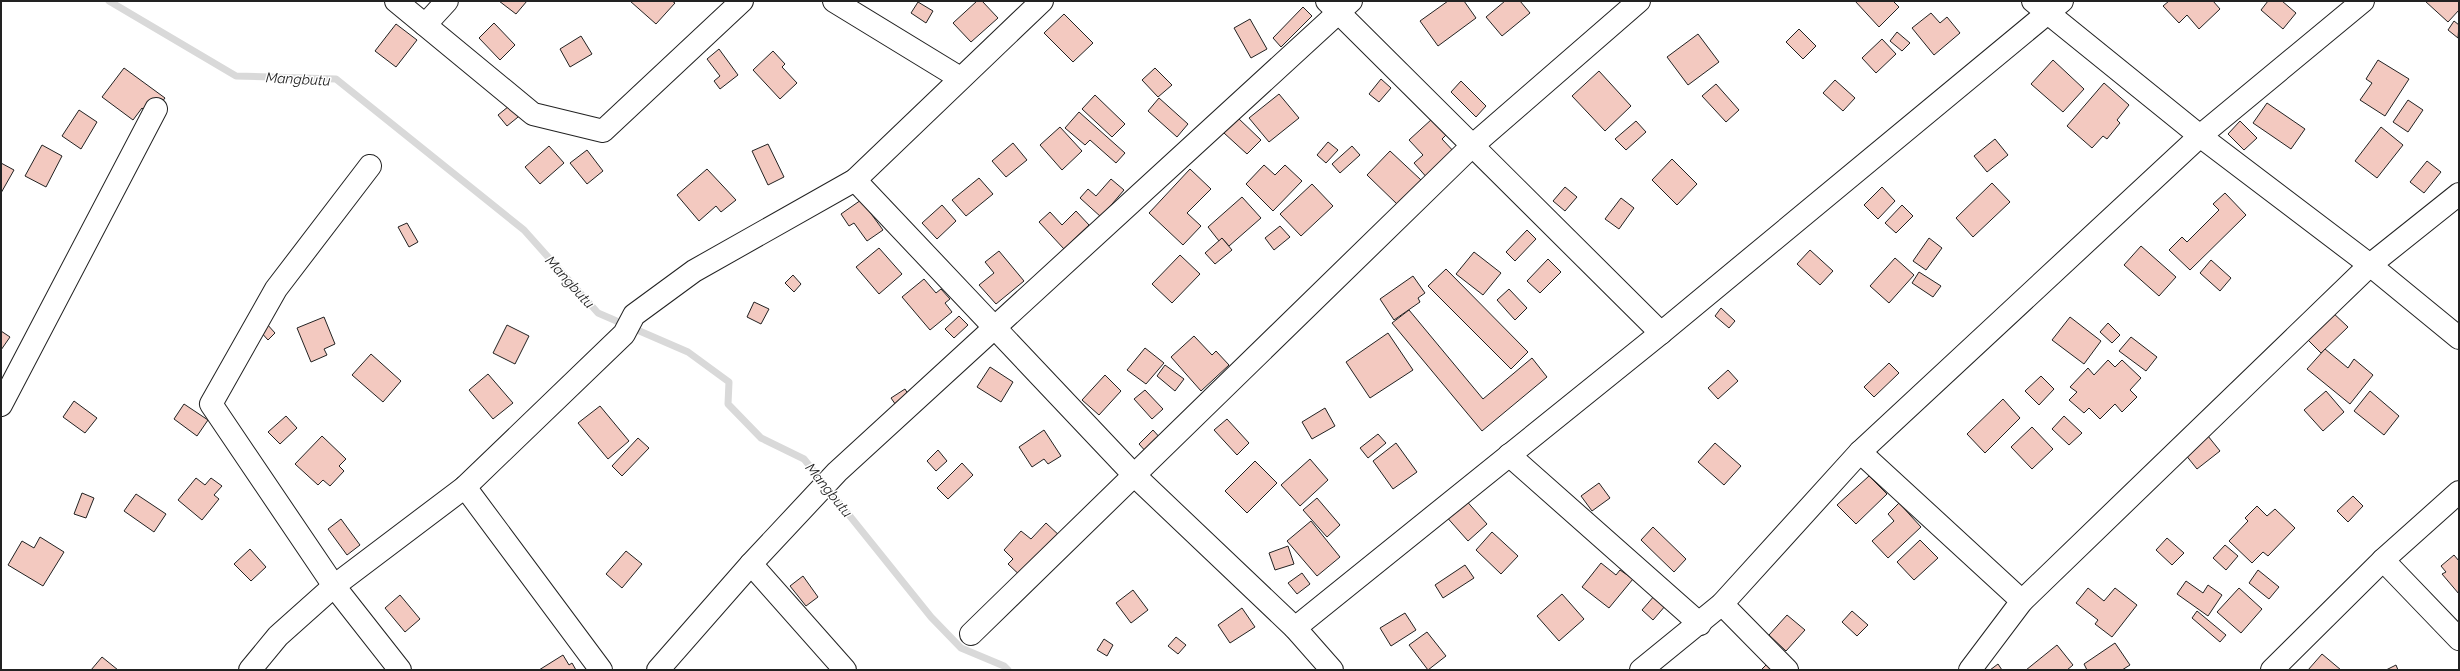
<svg xmlns="http://www.w3.org/2000/svg" width="2460" height="671" font-family="Raleway,sans-serif">
<rect width="100%" height="100%" fill="#fff"/>
<g fill="none" stroke-linecap="round" stroke-linejoin="round">
<polyline stroke="#d9d9d9" stroke-width="7" points="109,1 236,76 336,79 524,230 598,313 688,352 729,382 728,404 761,438 804,459 931,617 961,648 1004,666 1008,670"/>
</g>
<g fill="#f3c9c0" stroke="#222">
<polygon points="499,1 527,1 516,14"/>
<polygon points="630,1 672,1 675,3 656,24"/>
<polygon points="977,1 982,1 998,18 971,42 953,23"/>
<polygon points="1448,1 1464,1 1476,18 1438,46 1420,21"/>
<polygon points="1505,1 1520,1 1530,13 1502,36 1486,17"/>
<polygon points="1855,1 1893,1 1899,7 1879,27"/>
<polygon points="2169,1 2213,1 2220,9 2199,29 2187,15 2179,23 2163,6"/>
<polygon points="2268,1 2282,1 2296,13 2283,29 2261,10"/>
<polygon points="2425,1 2459,1 2459,10 2448,22"/>
<polygon points="918,2 933,11 926,23 911,13"/>
<polygon points="1303,7 1312,16 1281,47 1273,38"/>
<polygon points="1931,13 1940,23 1947,17 1960,33 1934,55 1912,28"/>
<polygon points="1064,14 1093,43 1073,62 1044,33"/>
<polygon points="1250,19 1267,49 1251,58 1234,28"/>
<polygon points="2454,21 2459,25 2458,38 2448,30"/>
<polygon points="494,23 515,45 500,60 479,38"/>
<polygon points="396,24 417,40 396,67 375,51"/>
<polygon points="1799,29 1816,46 1803,59 1786,42"/>
<polygon points="1897,32 1910,43 1902,51 1890,41"/>
<polygon points="1698,34 1719,62 1688,85 1667,57"/>
<polygon points="581,36 592,54 570,67 560,49"/>
<polygon points="1882,39 1896,54 1876,73 1862,58"/>
<polygon points="719,49 738,75 720,89 714,81 720,76 707,59"/>
<polygon points="773,51 785,64 782,67 797,83 780,99 753,70"/>
<polygon points="2053,60 2084,89 2063,112 2031,84"/>
<polygon points="2378,60 2409,79 2385,116 2360,100 2372,83 2366,79"/>
<polygon points="124,68 165,98 151,116 142,108 133,120 102,97"/>
<polygon points="1155,68 1172,85 1158,97 1142,80"/>
<polygon points="1599,71 1631,106 1605,131 1572,96"/>
<polygon points="1381,79 1391,88 1379,102 1369,94"/>
<polygon points="1835,80 1855,98 1843,111 1823,93"/>
<polygon points="1461,81 1486,106 1476,117 1451,92"/>
<polygon points="2104,83 2129,105 2117,120 2120,123 2107,139 2103,136 2092,148 2067,126"/>
<polygon points="1716,84 1739,110 1726,122 1702,96"/>
<polygon points="1279,94 1299,118 1269,142 1249,118"/>
<polygon points="1095,95 1125,124 1112,137 1082,109"/>
<polygon points="1159,98 1188,124 1177,137 1148,111"/>
<polygon points="2408,100 2423,110 2408,132 2393,122"/>
<polygon points="514,102 523,113 507,126 498,115"/>
<polygon points="2267,103 2305,129 2291,149 2253,123"/>
<polygon points="79,110 97,122 81,149 62,136"/>
<polygon points="1079,112 1125,153 1116,163 1090,140 1085,145 1065,128"/>
<polygon points="1238,118 1261,140 1247,154 1224,133"/>
<polygon points="1432,119 1446,135 1442,139 1457,155 1429,180 1414,163 1423,155 1409,140"/>
<polygon points="1636,121 1646,132 1626,150 1615,139"/>
<polygon points="2240,121 2257,138 2244,150 2228,134"/>
<polygon points="1060,127 1082,151 1062,170 1040,145"/>
<polygon points="2381,127 2403,145 2377,178 2355,161"/>
<polygon points="1995,139 2008,155 1987,172 1974,156"/>
<polygon points="1328,142 1338,150 1326,163 1317,155"/>
<polygon points="1013,143 1027,160 1006,177 992,161"/>
<polygon points="768,144 784,177 768,185 752,151"/>
<polygon points="42,145 62,156 46,187 25,176"/>
<polygon points="549,146 564,163 540,184 525,167"/>
<polygon points="1352,146 1360,155 1340,173 1332,164"/>
<polygon points="587,150 603,171 587,184 570,163"/>
<polygon points="1390,151 1421,180 1398,205 1367,175"/>
<polygon points="1672,159 1697,184 1677,205 1652,180"/>
<polygon points="2427,161 2441,172 2424,193 2410,182"/>
<polygon points="1,163 14,170 1,193"/>
<polygon points="1264,165 1275,175 1285,165 1302,181 1273,211 1246,184"/>
<polygon points="707,169 736,200 721,212 716,206 699,221 677,195"/>
<polygon points="1190,169 1211,189 1187,213 1201,226 1183,245 1149,213"/>
<polygon points="979,178 993,194 966,216 952,200"/>
<polygon points="1111,179 1124,190 1101,217 1080,198 1088,189 1096,196"/>
<polygon points="1992,183 2010,202 1973,237 1956,218"/>
<polygon points="1312,184 1333,206 1301,236 1280,214"/>
<polygon points="1565,187 1577,197 1565,211 1553,201"/>
<polygon points="1882,187 1895,201 1878,219 1864,205"/>
<polygon points="2225,193 2246,215 2190,270 2169,250 2182,237 2187,242 2219,210 2213,204"/>
<polygon points="1242,197 1261,218 1229,246 1222,238 1219,241 1208,227"/>
<polygon points="1621,198 1634,208 1619,229 1605,219"/>
<polygon points="861,200 883,230 867,241 854,223 849,226 841,214"/>
<polygon points="942,205 956,221 937,239 922,223"/>
<polygon points="1902,205 1913,216 1896,233 1885,223"/>
<polygon points="1076,211 1089,225 1064,249 1039,222 1050,212 1062,225"/>
<polygon points="407,223 418,242 409,247 398,227"/>
<polygon points="1280,226 1290,237 1274,250 1265,238"/>
<polygon points="1527,230 1536,239 1515,261 1506,252"/>
<polygon points="1222,238 1232,250 1215,264 1205,253"/>
<polygon points="1929,238 1942,248 1926,270 1913,261"/>
<polygon points="2141,246 2176,277 2159,296 2124,265"/>
<polygon points="879,248 902,274 879,294 856,267"/>
<polygon points="1810,250 1833,271 1820,285 1797,264"/>
<polygon points="999,251 1024,281 996,304 979,285 994,273 985,262"/>
<polygon points="1474,252 1501,273 1483,295 1456,274"/>
<polygon points="1180,255 1200,274 1172,303 1152,284"/>
<polygon points="1895,258 1914,275 1889,303 1870,286"/>
<polygon points="1548,259 1561,272 1540,293 1527,281"/>
<polygon points="2211,260 2231,278 2220,291 2200,273"/>
<polygon points="1446,269 1528,352 1511,369 1428,286"/>
<polygon points="1919,272 1941,286 1933,297 1912,283"/>
<polygon points="793,275 801,284 794,292 785,283"/>
<polygon points="1413,276 1425,293 1418,298 1420,302 1394,320 1380,299"/>
<polygon points="924,279 936,293 941,289 950,299 945,303 952,312 930,330 902,297"/>
<polygon points="1509,289 1527,308 1515,320 1497,300"/>
<polygon points="754,302 769,309 761,324 747,317"/>
<polygon points="1721,308 1735,321 1729,328 1715,316"/>
<polygon points="1409,310 1483,399 1532,358 1547,377 1482,431 1392,323"/>
<polygon points="2331,311 2348,327 2321,353 2305,337"/>
<polygon points="959,316 968,325 954,338 945,329"/>
<polygon points="324,317 335,344 324,349 327,355 311,362 297,328"/>
<polygon points="2070,317 2101,341 2084,364 2052,340"/>
<polygon points="266,323 275,333 268,340 259,330"/>
<polygon points="2108,323 2120,335 2112,343 2100,332"/>
<polygon points="507,325 529,336 515,364 493,353"/>
<polygon points="1,331 10,337 1,350"/>
<polygon points="1388,333 1413,370 1370,398 1346,362"/>
<polygon points="1194,336 1212,355 1216,351 1229,365 1201,391 1171,357"/>
<polygon points="2131,337 2157,357 2146,371 2119,351"/>
<polygon points="1145,348 1164,363 1146,384 1127,370"/>
<polygon points="2325,349 2348,368 2354,359 2373,375 2350,404 2307,369"/>
<polygon points="371,354 401,381 383,402 352,375"/>
<polygon points="2108,360 2115,367 2122,360 2141,378 2130,390 2137,397 2122,412 2115,404 2100,419 2089,408 2084,413 2069,400 2077,392 2070,387 2088,368 2094,375"/>
<polygon points="1889,363 1899,373 1874,397 1864,387"/>
<polygon points="1165,365 1184,379 1175,391 1157,376"/>
<polygon points="990,367 1013,382 1001,402 977,387"/>
<polygon points="1728,370 1738,381 1718,399 1708,388"/>
<polygon points="488,374 513,403 493,419 469,390"/>
<polygon points="1105,375 1121,391 1099,415 1082,400"/>
<polygon points="2041,376 2054,389 2039,405 2025,391"/>
<polygon points="905,389 911,399 898,408 891,398"/>
<polygon points="1145,390 1163,409 1152,419 1134,399"/>
<polygon points="2326,391 2344,412 2323,431 2304,410"/>
<polygon points="2370,391 2399,416 2384,435 2354,411"/>
<polygon points="2003,399 2020,418 1985,453 1967,434"/>
<polygon points="74,401 97,418 85,433 63,417"/>
<polygon points="184,404 208,420 197,436 174,419"/>
<polygon points="600,406 629,441 608,459 578,423"/>
<polygon points="1325,408 1335,426 1312,439 1302,422"/>
<polygon points="286,416 297,428 280,444 268,432"/>
<polygon points="2064,416 2082,433 2069,445 2052,429"/>
<polygon points="1227,419 1249,443 1237,455 1214,430"/>
<polygon points="2032,427 2053,449 2032,469 2011,447"/>
<polygon points="1044,430 1061,456 1048,464 1044,459 1032,467 1019,447"/>
<polygon points="1153,430 1162,440 1148,454 1139,444"/>
<polygon points="1378,434 1386,443 1368,458 1360,448"/>
<polygon points="322,436 346,459 339,466 344,471 330,486 323,480 318,485 295,464"/>
<polygon points="2208,436 2220,451 2197,469 2185,454"/>
<polygon points="638,438 649,448 622,476 612,466"/>
<polygon points="1396,443 1417,472 1393,489 1373,461"/>
<polygon points="1715,443 1741,466 1724,485 1698,462"/>
<polygon points="938,450 947,461 936,471 927,461"/>
<polygon points="1310,459 1328,480 1300,506 1281,485"/>
<polygon points="1255,461 1277,483 1247,513 1225,491"/>
<polygon points="962,463 973,475 948,499 937,488"/>
<polygon points="1869,476 1887,494 1856,524 1837,505"/>
<polygon points="196,478 205,485 211,478 222,486 214,495 219,499 202,520 178,500"/>
<polygon points="1599,483 1610,498 1592,511 1581,496"/>
<polygon points="82,493 94,498 86,518 74,514"/>
<polygon points="136,494 166,514 154,532 124,511"/>
<polygon points="2353,496 2363,506 2348,522 2337,511"/>
<polygon points="1463,497 1487,524 1468,541 1444,514"/>
<polygon points="1317,498 1340,525 1327,537 1303,510"/>
<polygon points="1899,503 1921,527 1888,558 1872,541 1894,521 1888,514"/>
<polygon points="2257,506 2267,516 2275,509 2295,528 2268,556 2263,552 2252,563 2229,541 2248,521 2245,518"/>
<polygon points="341,519 360,545 347,555 328,529"/>
<polygon points="1311,521 1340,557 1317,576 1287,541"/>
<polygon points="1046,523 1062,538 1026,581 1008,564 1013,559 1004,550 1021,531 1031,539"/>
<polygon points="1653,527 1686,559 1674,572 1641,540"/>
<polygon points="1492,532 1518,556 1501,574 1476,550"/>
<polygon points="40,537 64,552 43,586 8,565 22,541 34,548"/>
<polygon points="2167,538 2184,553 2172,565 2156,550"/>
<polygon points="1920,540 1938,558 1914,580 1897,562"/>
<polygon points="2225,545 2238,556 2226,570 2213,558"/>
<polygon points="1288,546 1294,564 1275,570 1269,553"/>
<polygon points="250,549 266,567 251,581 234,564"/>
<polygon points="626,551 642,564 622,588 606,574"/>
<polygon points="2454,555 2459,561 2459,594 2442,574 2446,572 2441,566"/>
<polygon points="1601,563 1616,575 1620,570 1633,579 1609,608 1582,587"/>
<polygon points="1465,565 1474,578 1443,598 1435,585"/>
<polygon points="2258,570 2279,587 2269,599 2249,583"/>
<polygon points="1302,573 1310,584 1297,594 1288,583"/>
<polygon points="803,576 818,597 806,606 790,586"/>
<polygon points="2186,581 2203,593 2208,585 2222,595 2208,616 2177,594"/>
<polygon points="2088,588 2104,601 2115,588 2137,605 2112,637 2095,624 2098,620 2076,603"/>
<polygon points="2239,588 2262,609 2241,633 2217,612"/>
<polygon points="1133,590 1148,610 1131,623 1116,603"/>
<polygon points="1562,594 1584,619 1559,641 1537,616"/>
<polygon points="400,595 420,619 405,632 385,608"/>
<polygon points="1655,595 1666,605 1653,620 1642,610"/>
<polygon points="1242,608 1255,627 1230,643 1218,625"/>
<polygon points="1852,611 1868,625 1857,636 1842,622"/>
<polygon points="2197,611 2226,635 2220,642 2192,618"/>
<polygon points="1405,613 1416,630 1391,646 1380,628"/>
<polygon points="1787,615 1805,630 1786,651 1769,635"/>
<polygon points="1427,632 1446,656 1428,670 1409,645"/>
<polygon points="1176,637 1186,645 1178,654 1168,646"/>
<polygon points="1104,639 1113,645 1107,656 1097,650"/>
<polygon points="2115,643 2130,665 2122,670 2087,670 2084,664"/>
<polygon points="2057,645 2073,665 2067,670 2026,670"/>
<polygon points="2322,654 2341,670 2308,670"/>
<polygon points="563,655 569,665 572,663 576,670 539,670"/>
<polygon points="102,657 118,670 91,670"/>
<polygon points="1998,664 2002,670 1990,670"/>
<polygon points="1766,665 1771,670 1761,670"/>
<polygon points="2396,665 2398,670 2386,670"/>
</g>
<g fill="none" stroke-linecap="round" stroke-linejoin="round">
<g stroke="#222" stroke-width="24">
<g id="minor">
<polyline points="396,1 533,114 603,131 742,1"/>
<polyline points="834,1 960,78"/>
<polyline points="1327,1 1661,333"/>
<polyline points="2033,1 2200,136 2370,265 2459,338"/>
<polyline points="425,25 447,1"/>
<polyline points="370,166 276,289 211,404 334,586 400,670"/>
<polyline points="855,180 1134,475 1295,628 1332,670"/>
<polyline points="1,405 156,109"/>
<polyline points="1860,452 2022,601"/>
<polyline points="1509,455 1700,624"/>
<polyline points="465,487 601,670"/>
<polyline points="2383,560 2459,639"/>
<polyline points="751,564 845,670"/>
<polyline points="1722,604 1787,670"/>
<polyline points="1295,628 1661,333 2062,1"/>
<polyline points="971,634 1472,146 1639,1"/>
<polyline points="250,670 278,636 334,586 465,487 624,334 634,315 694,271 855,180 1042,1"/>
<polyline points="658,670 751,564 837,472 1351,1"/>
<polyline points="1641,670 1722,604 1860,452 2200,136 2363,1"/>
<polyline points="1970,670 2022,601 2370,265 2459,194"/>
<polyline points="2272,670 2383,560 2459,492"/>
</g>
</g>
<use href="#minor" stroke="#fff" stroke-width="22"/>
</g>
<g text-anchor="middle" dominant-baseline="central" stroke-width="3" stroke-linejoin="round" paint-order="stroke">
<g font-size="14" font-style="italic" fill="#222" stroke="#fff">
<text transform="translate(298 79) rotate(3)">Mangbutu</text>
<text transform="translate(570 282) rotate(48)">Mangbutu</text>
<text transform="translate(829 490) rotate(51)">Mangbutu</text>
</g>
</g>
<rect width="2460" height="671" fill="none" stroke="#222222" stroke-width="4"/>
</svg>
